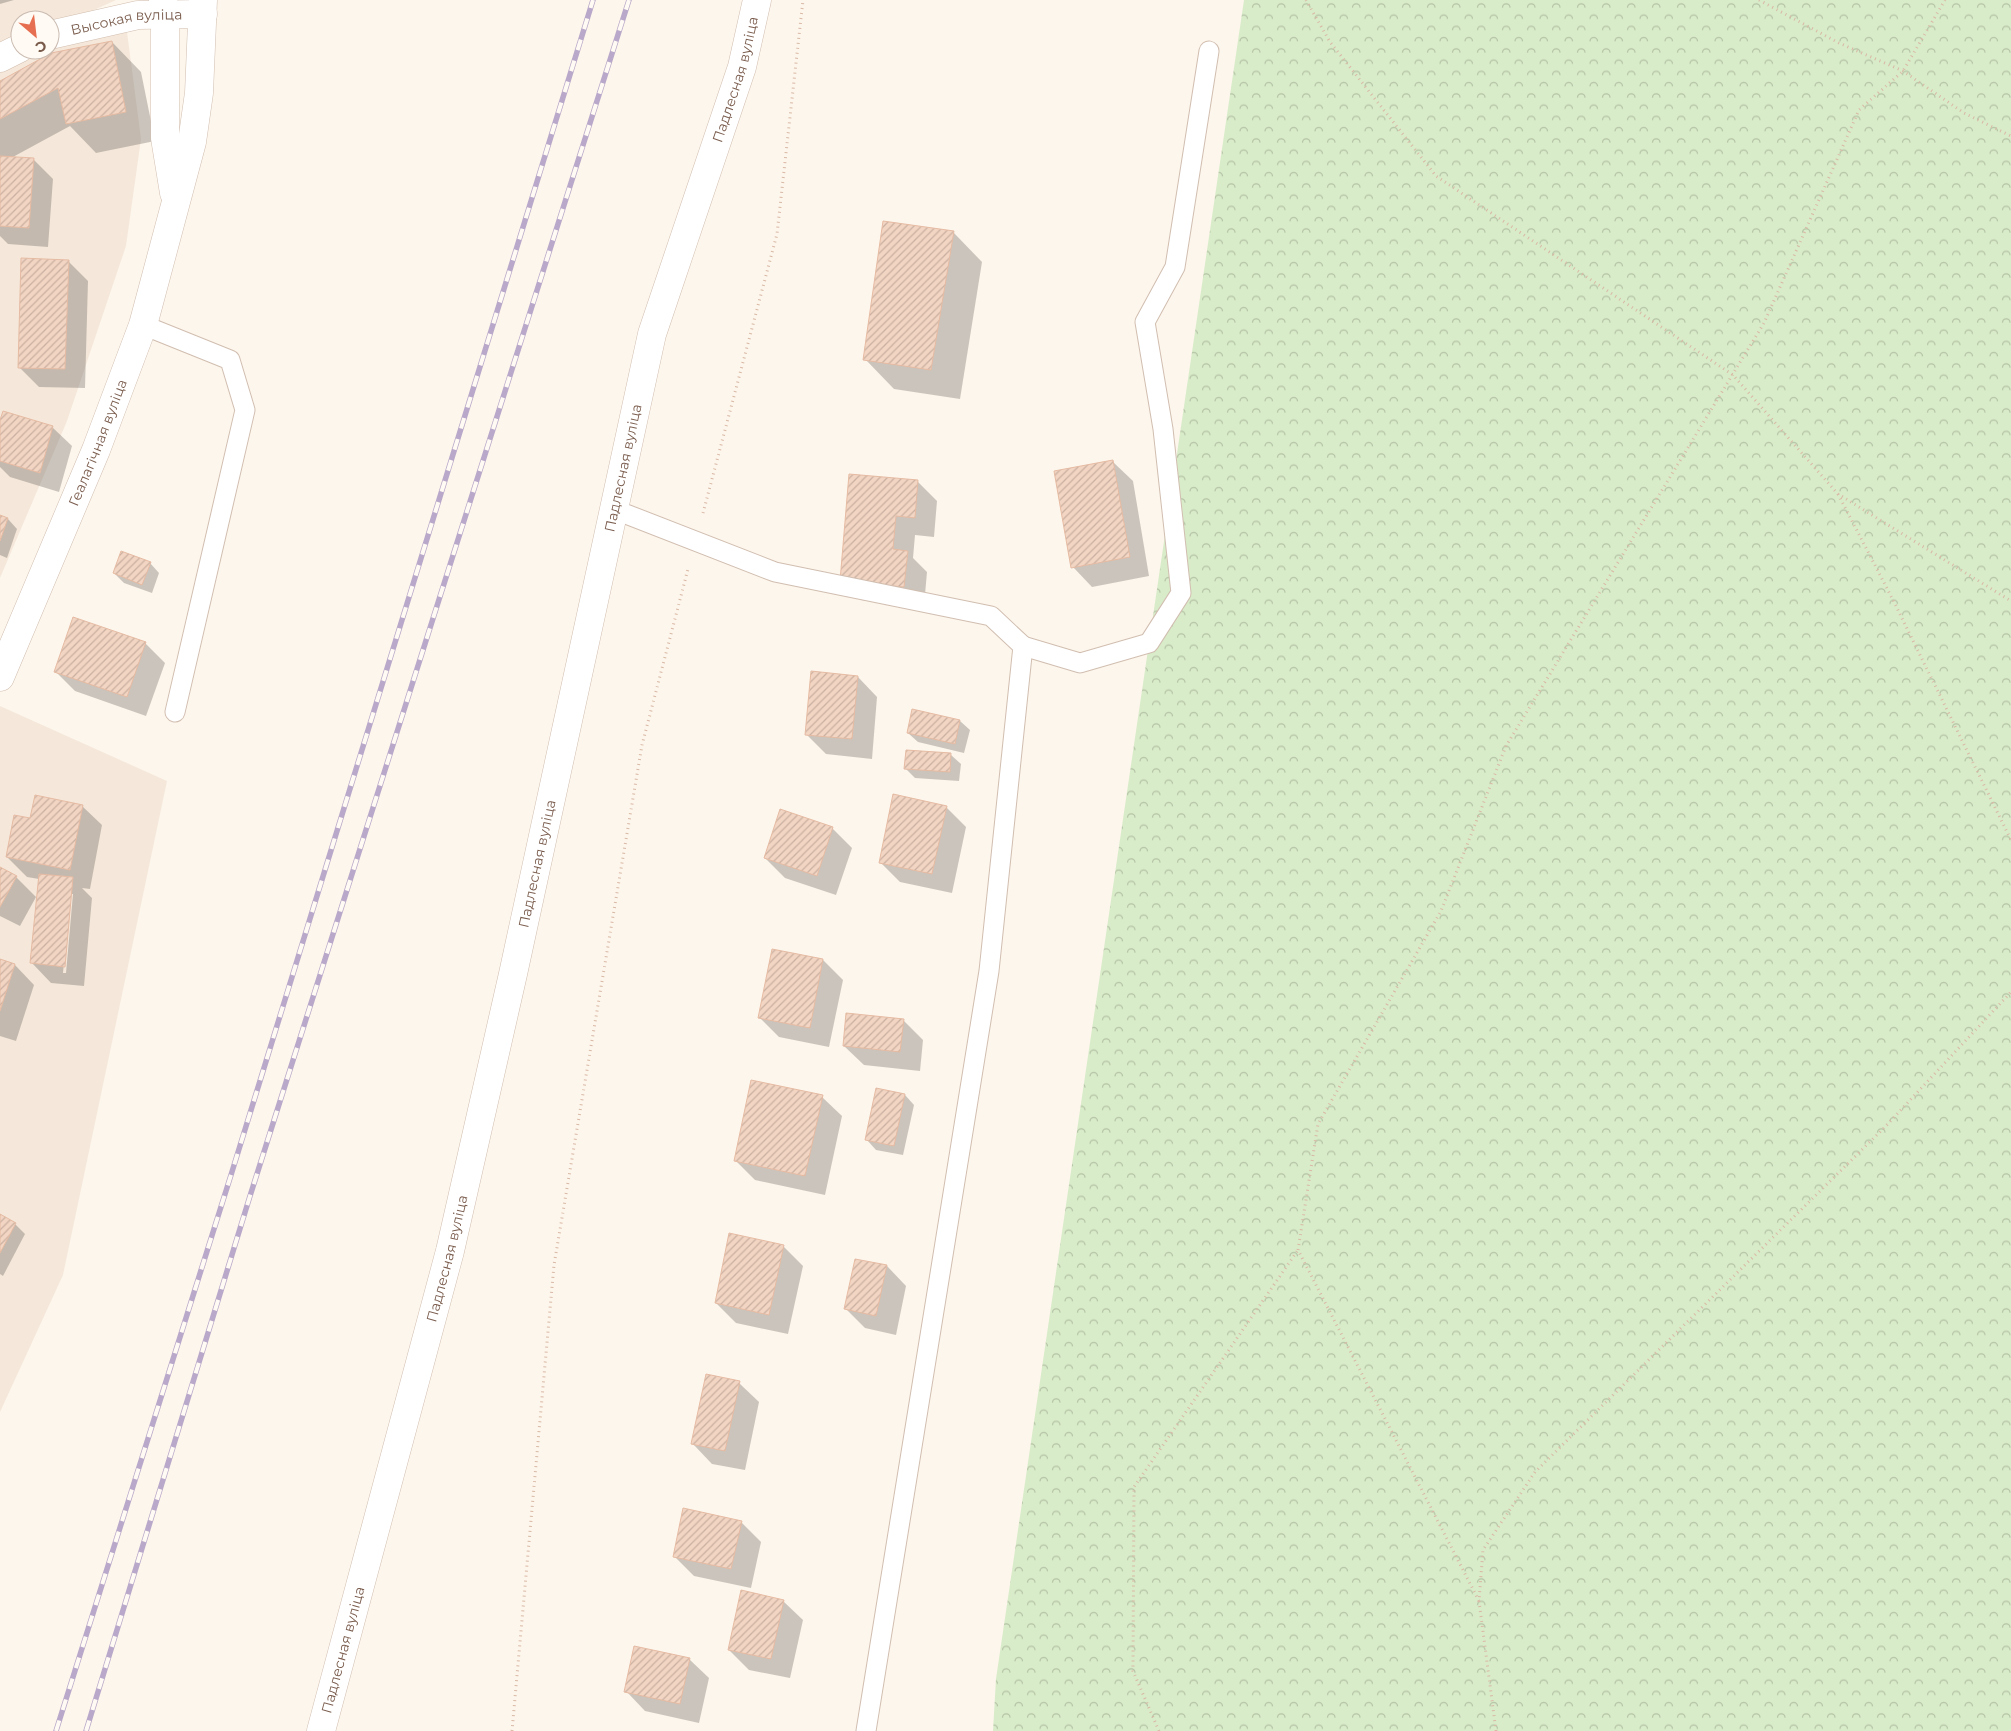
<svg xmlns="http://www.w3.org/2000/svg" width="2011" height="1731" font-family="Montserrat,sans-serif">
<defs>
<pattern id="forest-crowns" width="20" height="18" patternUnits="userSpaceOnUse" patternTransform="scale(1.25)"><rect width="20" height="18" fill="#d8ecc9"/><path d="M2 6a3 3 0 1 1 6 0M12 15a3 3 0 1 1 6 0" fill="none" stroke="#b4c2a5"/></pattern>
<pattern id="building-hatch" width="6" height="6" patternUnits="userSpaceOnUse" patternTransform="scale(1.25)"><rect width="6" height="6" fill="#f3d5c3"/><path d="M-1 1l2-2M0 6l6-6M5 7l2-2" fill="none" stroke="#cab0a1"/></pattern>
</defs>
<rect width="100%" height="100%" fill="#fdf6ec"/>
<g fill="#f5e8da">
<polygon points="0,0 116,0 50,30 50,20 20,20 20,43 0,52"/>
<polygon points="127,32 141,139 126,246 67,421 0,578 0,72 42,50 50,50 50,47"/>
<polygon points="0,706 167,781 63,1275 0,1412"/>
</g>
<polygon fill="url(#forest-crowns)" points="1244,0 2011,0 2011,1731 993,1731 996,1679"/>
<g fill="#0003" fill-rule="evenodd">
<polygon points="0,0 14,0 0,4"/>
<polygon points="112,42 141,72 155,141 96,153 70,126 11,158 33,159 53,179 48,247 8,244 0,236 0,82"/>
<polygon points="953,232 982,262 960,399 894,389 865,359"/>
<polygon points="68,261 88,281 85,388 39,387 19,367"/>
<polygon points="0,425 52,427 72,446 59,492 10,477 0,467"/>
<polygon points="1113,462 1133,481 1149,576 1092,587 1073,567"/>
<polygon points="917,481 937,501 934,537 915,535 913,558 927,572 924,606 861,600 841,581"/>
<polygon points="0,517 8,519 17,529 7,558 0,555"/>
<polygon points="150,563 159,573 152,593 124,583 114,573"/>
<polygon points="145,643 165,663 146,716 75,691 55,671"/>
<polygon points="858,677 877,697 872,759 826,754 806,734"/>
<polygon points="913,710 960,721 970,730 964,753 918,742 908,733"/>
<polygon points="907,751 951,755 961,764 959,781 915,778 906,769"/>
<path d="M 82,806 L 102,825 L 90,889 L 82,888 L 92,898 L 84,986 L 51,983 L 32,963 L 39,879 L 27,877 L 7,857 ZM 70,894 L 73,894 L 66,973 L 63,973 Z"/>
<polygon points="946,807 966,827 952,893 900,882 880,862"/>
<polygon points="832,828 852,848 836,895 785,878 765,858"/>
<polygon points="0,868 16,877 36,897 20,926 0,916"/>
<polygon points="0,960 15,965 34,985 16,1041 0,1036"/>
<polygon points="823,960 843,980 829,1047 779,1037 759,1017"/>
<polygon points="903,1020 923,1040 920,1071 864,1065 844,1046"/>
<polygon points="905,1095 914,1105 903,1155 876,1150 867,1140"/>
<polygon points="822,1097 842,1116 825,1195 755,1180 735,1160"/>
<polygon points="0,1216 15,1224 25,1234 3,1276 0,1274"/>
<polygon points="783,1246 803,1266 788,1334 736,1323 716,1303"/>
<polygon points="887,1266 906,1286 896,1335 865,1328 845,1308"/>
<polygon points="739,1383 759,1402 745,1470 712,1464 693,1444"/>
<polygon points="741,1522 761,1542 751,1588 694,1576 674,1556"/>
<polygon points="783,1601 803,1620 790,1678 749,1670 729,1650"/>
<polygon points="689,1659 709,1678 699,1723 645,1711 626,1691"/>
</g>
<g fill="url(#building-hatch)" stroke="#e6bba3">
<polygon points="112,41 126,112 66,124 58,88 0,119 0,81 51,53"/>
<polygon points="0,156 34,158 29,228 0,226"/>
<polygon points="883,221 954,231 931,370 863,360"/>
<polygon points="21,258 69,260 65,369 18,368"/>
<polygon points="3,411 53,426 40,473 0,461 0,420"/>
<polygon points="1113,460 1130,557 1071,568 1054,471"/>
<polygon points="849,474 918,480 915,518 896,516 893,549 908,551 904,587 840,581"/>
<polygon points="0,515 8,518 0,541"/>
<polygon points="121,551 151,562 142,585 113,573"/>
<polygon points="73,617 146,642 127,697 54,672"/>
<polygon points="811,671 858,676 852,739 805,735"/>
<polygon points="912,709 960,720 955,744 907,733"/>
<polygon points="906,750 951,753 950,772 904,769"/>
<polygon points="893,794 947,806 932,874 879,863"/>
<polygon points="35,795 83,805 70,870 6,857 14,815 30,818"/>
<polygon points="780,809 833,827 817,876 764,858"/>
<polygon points="0,867 17,876 0,907"/>
<polygon points="39,874 73,877 65,967 30,963"/>
<polygon points="772,949 823,959 810,1028 758,1018"/>
<polygon points="0,959 15,964 0,1011"/>
<polygon points="846,1013 904,1019 900,1052 843,1046"/>
<polygon points="751,1080 823,1095 805,1176 734,1161"/>
<polygon points="876,1088 905,1094 894,1146 865,1140"/>
<polygon points="0,1214 16,1223 0,1253"/>
<polygon points="729,1233 784,1245 769,1315 715,1303"/>
<polygon points="855,1259 887,1265 876,1316 844,1309"/>
<polygon points="706,1374 740,1381 725,1451 691,1444"/>
<polygon points="683,1508 742,1521 731,1569 673,1557"/>
<polygon points="741,1590 784,1600 771,1659 728,1650"/>
<polygon points="634,1646 690,1658 680,1704 624,1692"/>
</g>
<g fill="none" stroke-linecap="round" stroke-linejoin="round">
<g stroke="#d1beb0" stroke-width="21">
<g id="service">
<polyline points="143,325 230,360 245,410 175,712"/>
<polyline points="613,509 775,572 991,616 1023,646 989,971 866,1731"/>
<polyline points="1023,646 1080,663 1149,643 1181,593 1163,429 1145,322 1175,267 1209,51"/>
</g>
</g>
<g stroke="#d1beb0" stroke-width="29">
<g id="minor">
<path id="s1" d="M 50,35 L 138,15 L 203,14"/>
<polyline points="0,58 20,48"/>
</g>
</g>
<g stroke="#d1beb0" stroke-width="29">
<g id="tertiary">
<polyline points="163,0 165,13 165,138 174,193"/>
<path id="s2" d="M 0,677 L 96,450 L 143,325 L 192,142 L 199,93 L 203,0"/>
<path id="s3" d="M 321,1731 L 450,1251 L 513,974 L 652,334 L 742,67 L 757,0"/>
</g>
</g>
<g stroke="#d9b8a5" stroke-width="3" stroke-dasharray="1 4" stroke-linecap="butt">
<polyline points="1306,0 1330,42 1436,176 1733,375 1838,494 2011,601"/>
<polyline points="1759,0 1839,43 1903,71 1964,113 2011,136"/>
<polyline points="1838,494 1893,600 2011,840"/>
<polyline points="703,513 777,234 803,0"/>
<polyline points="1479,1601 1298,1250 1318,1124 1441,911 1506,746 1764,323 1859,110 1903,71 1945,0"/>
<polyline points="512,1731 554,1265 642,745 688,569"/>
<polyline points="1159,1731 1133,1671 1134,1487 1298,1250"/>
<polyline points="1496,1731 1479,1601 1483,1550 1535,1472 1884,1128 2011,992"/>
</g>
<use href="#service" stroke="#fff" stroke-width="19"/>
<use href="#minor" stroke="#fff" stroke-width="28"/>
<use href="#tertiary" stroke="#fff" stroke-width="28"/>
<g stroke="#b9a8c9" stroke-width="5.5">
<g id="rail">
<polyline points="56,1731 231,1175 593,0"/>
<polyline points="86,1731 250,1196 629,0"/>
</g>
</g>
<use href="#rail" stroke="#fffaf3" stroke-width="4" stroke-dasharray="11" stroke-linecap="butt"/>
</g>
<g text-anchor="middle" dominant-baseline="central" stroke-width="5" stroke-linejoin="round" paint-order="stroke">
<g font-size="14" fill="#7a5c4d" stroke="#fffaf3">
<text stroke="none"><textPath href="#s1" startOffset="78">Высокая вуліца</textPath></text>
<text stroke="none"><textPath href="#s3" startOffset="1704">Падлесная вуліца</textPath></text>
<text stroke="none"><textPath href="#s2" startOffset="254">Геалагічная вуліца</textPath></text>
<text stroke="none"><textPath href="#s3" startOffset="1299">Падлесная вуліца</textPath></text>
<text stroke="none"><textPath href="#s3" startOffset="894">Падлесная вуліца</textPath></text>
<text stroke="none"><textPath href="#s3" startOffset="489">Падлесная вуліца</textPath></text>
<text stroke="none"><textPath href="#s3" startOffset="84">Падлесная вуліца</textPath></text>
</g>
</g>
<g transform="translate(35 35) rotate(152)"><circle r="24" fill="#fffaf3" stroke="#cabbb1"/>
<path d="M0-4L9 19L0 12L-9 19Z" fill="#e76f51"/>
<text y="-8" font-size="14" font-weight="bold" text-anchor="middle" fill="#7a5c4d">С</text>
</g>
</svg>
